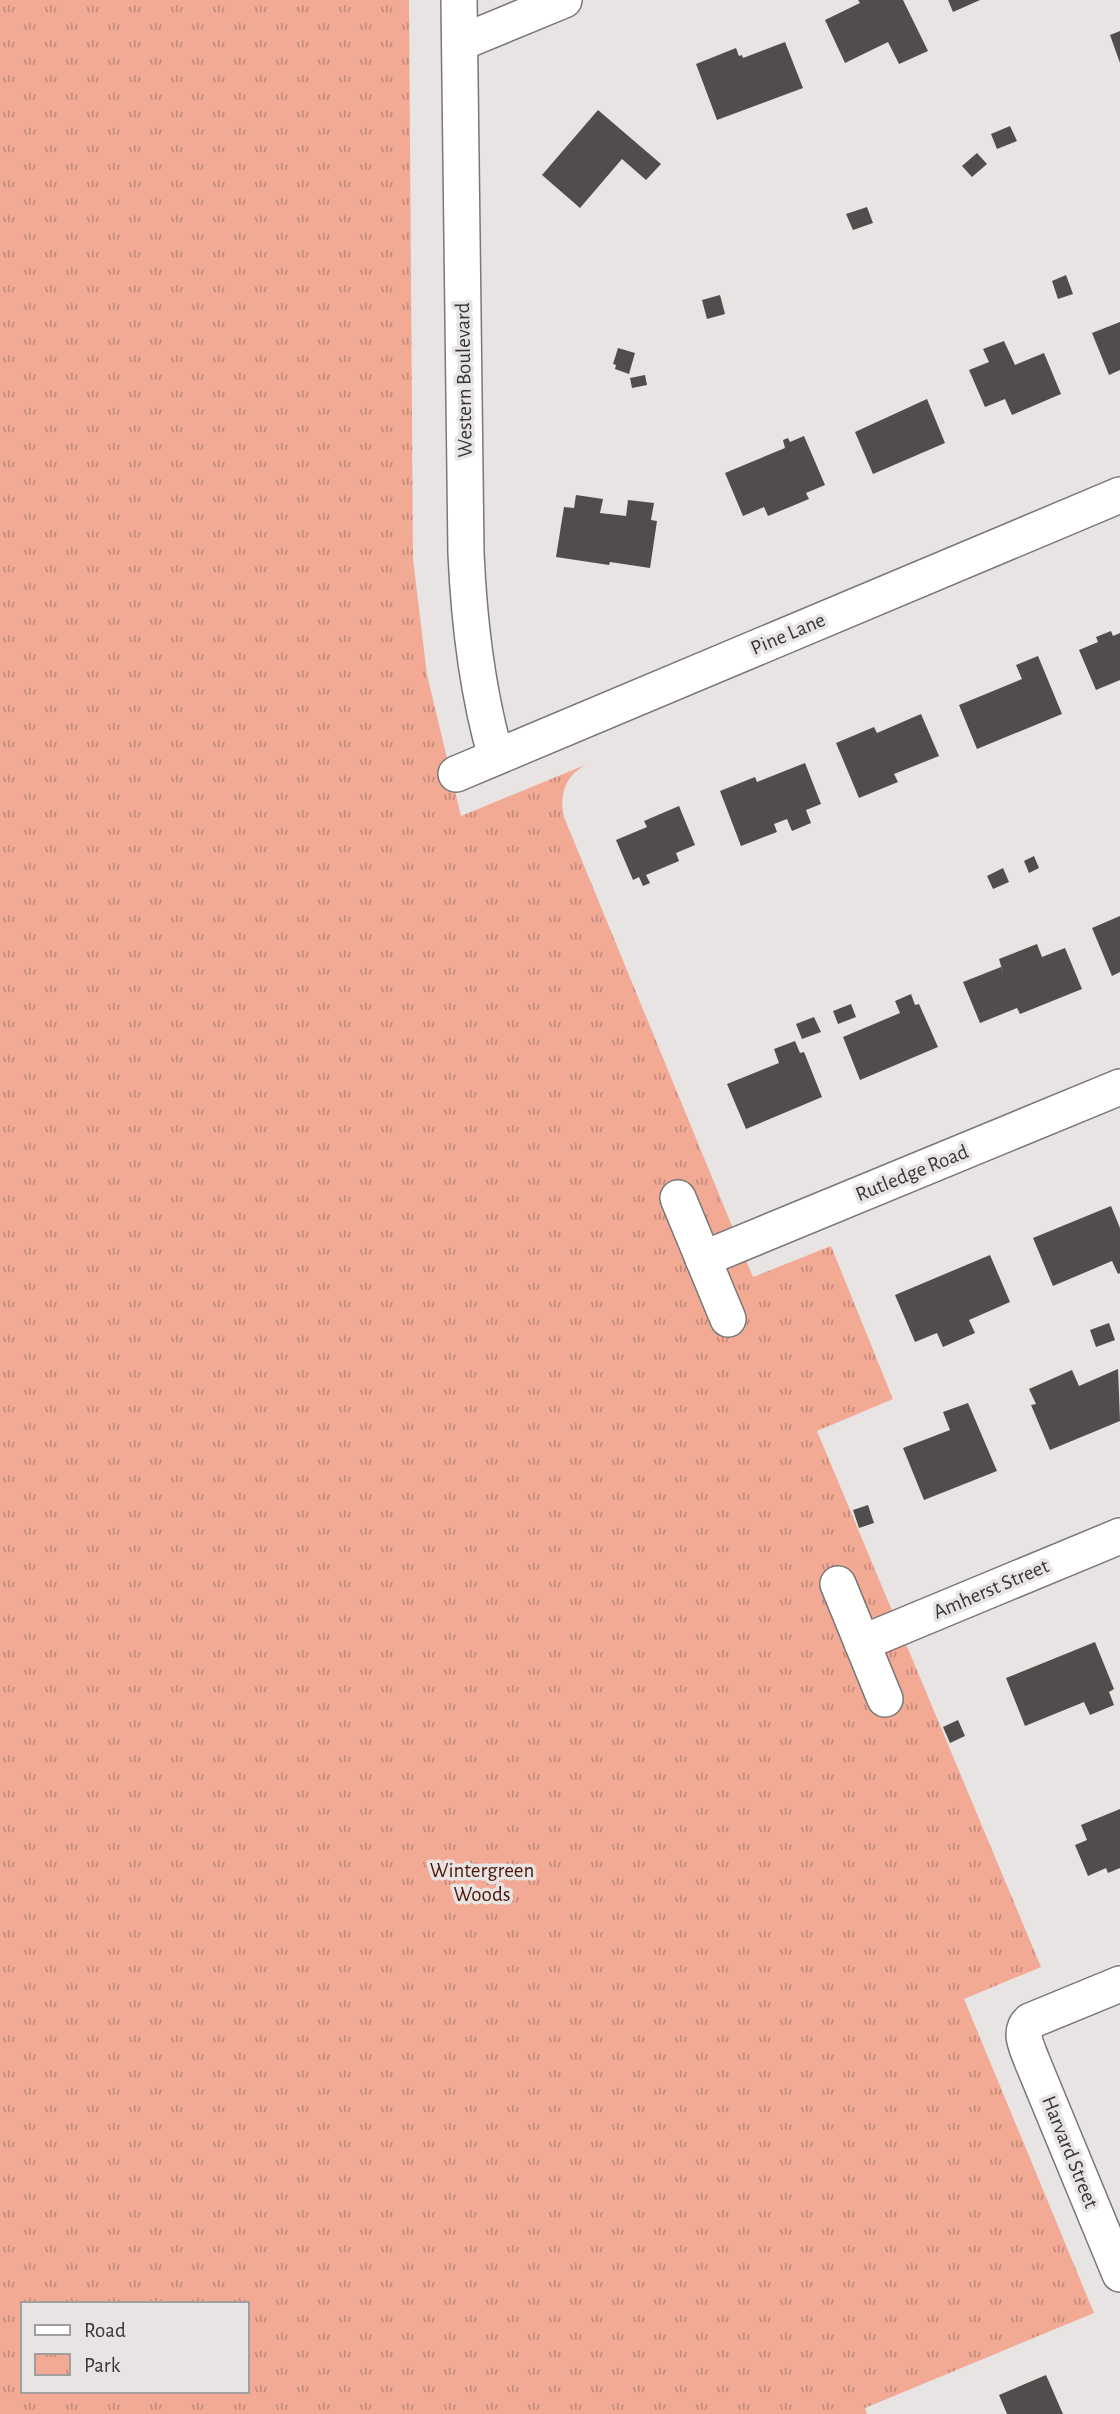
<svg xmlns="http://www.w3.org/2000/svg" width="1120" height="2414" font-family="'Alegreya Sans',sans-serif">
<defs>
<pattern id="park-tufts" width="24" height="20" patternUnits="userSpaceOnUse" patternTransform="scale(1.75)"><rect width="24" height="20" fill="#f2aa95"/><path d="M3 7l-1-3M5 7V3M7 7l1-3M15 17l-1-3M17 17v-4M19 17l1-3" fill="none" stroke="#c58b7a"/></pattern>
</defs>
<rect width="100%" height="100%" fill="#e8e4e3"/>
<path fill="url(#park-tufts)" fill-rule="evenodd" d="M 0,0 L 409,0 L 413,559 L 427,675 L 461,816 L 585,765 C 565,777 559,794 564,817 L 753,1277 L 831,1246 L 893,1399 L 817,1431 L 1041,1967 L 964,1999 L 1094,2313 L 865,2408 L 867,2414 L 0,2414 ZM 23,2304 L 247,2304 L 247,2391 L 23,2391 Z"/>
<g fill="#504d4c">
<polygon points="858,0 903,0 928,51 899,64 888,42 845,63 825,20 860,3"/>
<polygon points="948,0 980,0 953,12"/>
<polygon points="1120,31 1120,63 1110,35"/>
<polygon points="785,42 803,88 717,120 696,64 736,48 739,56 742,55 743,58"/>
<polygon points="598,110 661,164 646,180 622,159 580,208 542,175"/>
<polygon points="1010,126 1017,141 997,149 991,134"/>
<polygon points="977,153 987,164 972,177 962,166"/>
<polygon points="867,207 873,223 853,230 846,214"/>
<polygon points="1066,275 1073,294 1058,299 1052,281"/>
<polygon points="720,295 725,314 707,319 702,300"/>
<polygon points="1120,322 1120,370 1109,375 1092,333"/>
<polygon points="1004,341 1015,365 1044,353 1061,394 1012,415 1005,399 985,407 969,370 989,362 983,349"/>
<polygon points="618,348 635,353 629,374 615,369 616,365 613,364"/>
<polygon points="645,375 647,385 632,388 630,378"/>
<polygon points="927,399 945,443 873,474 855,432"/>
<polygon points="804,436 825,485 806,493 809,499 768,516 764,507 743,516 725,473 785,448 783,440 788,438 790,442"/>
<polygon points="576,495 603,499 600,513 626,516 628,500 654,503 651,520 657,521 650,568 610,562 609,565 556,557 564,507 574,508"/>
<polygon points="1111,631 1113,636 1120,633 1120,680 1096,690 1079,650 1098,642 1096,637"/>
<polygon points="1038,656 1062,714 977,749 959,705 1022,679 1016,665"/>
<polygon points="921,714 939,756 894,774 898,782 859,798 836,743 874,727 877,733"/>
<polygon points="805,763 821,804 806,810 811,823 792,831 787,819 774,824 777,832 741,846 720,791 755,777 757,782"/>
<polygon points="679,806 695,845 676,853 679,861 646,875 650,883 643,886 639,877 633,880 616,840 647,827 644,821"/>
<polygon points="1034,856 1039,868 1029,873 1024,861"/>
<polygon points="1003,868 1009,882 993,889 987,876"/>
<polygon points="1120,916 1120,972 1112,976 1092,928"/>
<polygon points="1037,944 1042,957 1065,948 1082,989 1020,1014 1017,1008 980,1023 963,982 1001,967 1003,973 999,959"/>
<polygon points="911,994 915,1005 919,1004 938,1047 860,1080 843,1037 900,1013 895,1001"/>
<polygon points="851,1004 856,1017 838,1024 833,1011"/>
<polygon points="814,1017 821,1032 802,1039 796,1024"/>
<polygon points="795,1041 800,1053 804,1052 822,1097 746,1129 727,1084 779,1063 774,1049"/>
<polygon points="1111,1206 1120,1228 1120,1273 1118,1274 1112,1261 1053,1286 1033,1238"/>
<polygon points="990,1255 1010,1302 969,1320 975,1333 943,1347 937,1333 915,1342 895,1295"/>
<polygon points="1109,1323 1115,1340 1096,1347 1090,1330"/>
<polygon points="1118,1369 1120,1421 1050,1450 1031,1405 1036,1404 1029,1389 1072,1370 1079,1386"/>
<polygon points="968,1403 997,1471 924,1500 903,1448 950,1430 943,1412"/>
<polygon points="868,1505 874,1523 859,1528 853,1510"/>
<polygon points="1095,1642 1114,1689 1109,1692 1114,1705 1090,1715 1084,1702 1025,1726 1006,1678"/>
<polygon points="958,1720 965,1736 950,1743 943,1727"/>
<polygon points="1120,1809 1120,1868 1108,1873 1106,1868 1088,1876 1075,1845 1087,1840 1081,1825"/>
<polygon points="1046,2375 1063,2414 1007,2414 999,2395"/>
</g>
<g fill="none" stroke-linecap="round" stroke-linejoin="round">
<g stroke="#7a7776" stroke-width="38">
<g id="street">
<path d="M 459,0 L 466,553 C 469,622 477,691 496,757"/>
<polyline points="460,43 564,0"/>
<polyline points="456,774 1120,495"/>
<polyline points="678,1198 728,1319"/>
<polyline points="703,1259 1120,1087"/>
<polyline points="838,1584 885,1699"/>
<polyline points="862,1643 1120,1536"/>
<path d="M 1120,1984 L 1030,2021 C 1018,2032 1027,2047 1032,2061 L 1120,2274"/>
</g>
</g>
<use href="#street" stroke="#fff" stroke-width="35"/>
</g>
<g text-anchor="middle" dominant-baseline="central" stroke-width="7" stroke-linejoin="round" paint-order="stroke">
<g font-size="21" fill="#373636" stroke="#e8e4e3">
<text transform="translate(464 380) rotate(-91)">Western Boulevard</text>
<text transform="translate(788 634) rotate(-23)">Pine Lane</text>
<text transform="translate(912 1173) rotate(-22)">Rutledge Road</text>
<text transform="translate(991 1589) rotate(-23)">Amherst Street</text>
<text transform="translate(1070 2152) rotate(68)">Harvard Street</text>
</g>
<g font-size="21" fill="#4e1809" stroke="#e8e4e3">
<text x="482" y="1870">Wintergreen<tspan x="482" dy="24">Woods</tspan></text>
</g>
</g>
<rect x="21" y="2302" width="228" height="91" fill="#e8e4e3" stroke="#a19e9e" stroke-width="2"/>
<rect x="35" y="2325" width="35" height="10" fill="#ffffff" stroke="#a19e9e" stroke-width="2"/>
<text x="84" y="2337" font-size="21" fill="#373636">Road</text>
<rect x="35" y="2354" width="35" height="21" fill="url(#park-tufts)" stroke="#a19e9e" stroke-width="2"/>
<text x="84" y="2372" font-size="21" fill="#373636">Park</text>
</svg>
